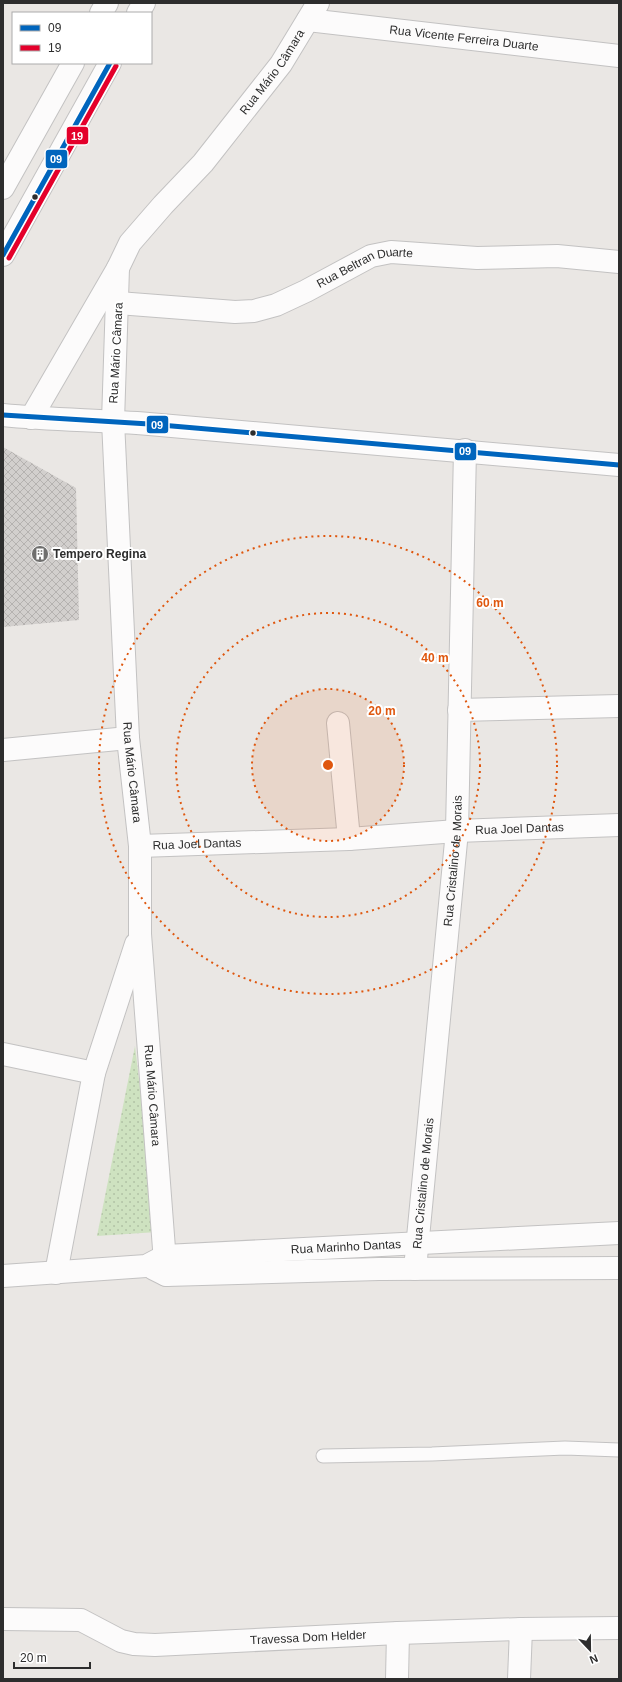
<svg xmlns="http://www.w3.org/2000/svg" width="622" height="1682" font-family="Helvetica,sans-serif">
<defs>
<pattern id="park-dots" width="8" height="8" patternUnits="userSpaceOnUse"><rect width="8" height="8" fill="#cee2c0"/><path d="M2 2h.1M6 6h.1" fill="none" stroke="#b1c2a5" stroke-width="1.8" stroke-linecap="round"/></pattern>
<pattern id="building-cross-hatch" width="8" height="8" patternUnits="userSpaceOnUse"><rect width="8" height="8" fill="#d2cfcd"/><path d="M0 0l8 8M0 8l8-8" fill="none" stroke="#b5b2b0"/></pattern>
</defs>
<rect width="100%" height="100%" fill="#eae7e4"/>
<polygon fill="url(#park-dots)" points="135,1046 157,1232 97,1236"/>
<polygon fill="url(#building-cross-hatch)" points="3,447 76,488 79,620 3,627"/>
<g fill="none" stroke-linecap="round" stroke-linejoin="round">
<g stroke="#c3c2c2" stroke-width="15">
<polyline id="lane" points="323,1456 432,1454 565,1448 619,1450"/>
</g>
<g stroke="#c3c2c2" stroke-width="24">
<g id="street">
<path id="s1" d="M 308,20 L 619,56"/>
<path id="s2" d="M 118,268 L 113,421 L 128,738 L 140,846 L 140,934 L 166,1275"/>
<path id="s3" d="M 118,303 L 235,312 L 254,311 L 276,305 L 306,291 L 371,256 L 391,252 L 477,258 L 557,256 L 619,262"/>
<path d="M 3,415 C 51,420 100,420 149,424 C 305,437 462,450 619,465"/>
<path id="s4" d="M 31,418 L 118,268 L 130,243 L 163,205 L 203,163 L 281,64 L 318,3"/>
<polyline points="459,710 619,706"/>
<polyline points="338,723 349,839"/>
<polyline points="3,750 128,738"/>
<path id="s5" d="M 140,846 L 349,839 L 457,831 L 619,825"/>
<polyline points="3,1054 94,1073"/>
<polyline points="154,1269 166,1275 379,1269 619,1268"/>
<path id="s6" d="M 415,1269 L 457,831 L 465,450"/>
<polyline points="56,1273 94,1073 136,944"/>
<path id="s7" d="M 3,1276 L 146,1266 L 165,1256 L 619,1233"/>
<path id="s8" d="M 3,1619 L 81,1620 L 121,1641 L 134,1644 L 155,1645 L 398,1633 L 521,1629 L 619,1628"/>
<polyline points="397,1679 398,1633"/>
<polyline points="519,1679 521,1629"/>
</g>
</g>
<g stroke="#c3c2c2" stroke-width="24">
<g id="secondary">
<polyline points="101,13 107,3"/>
<polyline points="138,13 144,3"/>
<polyline points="3,188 73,63"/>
<polyline points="3,255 110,63"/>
</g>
</g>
<use href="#lane" stroke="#fcfbfb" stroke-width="13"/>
<use href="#street" stroke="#fcfbfb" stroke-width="22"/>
<use href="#secondary" stroke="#fcfbfb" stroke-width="22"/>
<g stroke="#fff" stroke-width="8">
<g id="bus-1">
<polyline points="3,255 110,63"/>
<polyline points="3,415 149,424 619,465"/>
</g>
</g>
<g stroke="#fff" stroke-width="8">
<polyline id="bus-2" points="9,258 116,66"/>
</g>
<use href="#bus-1" stroke="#0065bd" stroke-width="5"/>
<use href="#bus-2" stroke="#e4002b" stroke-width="5"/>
</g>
<circle cx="328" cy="765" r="76" fill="#df570e" fill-opacity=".12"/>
<g fill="none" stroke="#df570e" stroke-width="2" stroke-dasharray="2 4">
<circle cx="328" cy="765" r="76"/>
<circle cx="328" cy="765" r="152"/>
<circle cx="328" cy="765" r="229"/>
</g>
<defs>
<g id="building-disc" transform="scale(0.9)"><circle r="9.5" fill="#6f6e6d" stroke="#fff"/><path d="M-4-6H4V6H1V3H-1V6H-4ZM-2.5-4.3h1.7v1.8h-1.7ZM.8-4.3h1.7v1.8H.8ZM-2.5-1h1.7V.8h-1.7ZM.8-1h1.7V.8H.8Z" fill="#fff"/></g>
</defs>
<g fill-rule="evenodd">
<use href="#building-disc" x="40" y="554"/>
</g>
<g fill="#2d2d2d" stroke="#fff" stroke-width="1.5">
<circle cx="35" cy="197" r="3.5"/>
<circle cx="253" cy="433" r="3.5"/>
</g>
<g text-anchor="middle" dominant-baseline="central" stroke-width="4" stroke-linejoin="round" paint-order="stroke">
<g font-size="12" fill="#2d2d2d" stroke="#fff">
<text stroke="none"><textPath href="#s1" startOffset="157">Rua Vicente Ferreira Duarte</textPath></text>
<text stroke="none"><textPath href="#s4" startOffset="424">Rua Mário Câmara</textPath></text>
<text stroke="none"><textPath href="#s3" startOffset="257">Rua Beltran Duarte</textPath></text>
<text transform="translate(116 353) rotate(-87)">Rua Mário Câmara</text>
<text stroke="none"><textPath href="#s2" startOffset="505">Rua Mário Câmara</textPath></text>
<text stroke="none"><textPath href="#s5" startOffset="380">Rua Joel Dantas</textPath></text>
<text stroke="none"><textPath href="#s5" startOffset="57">Rua Joel Dantas</textPath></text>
<text stroke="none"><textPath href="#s6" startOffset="410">Rua Cristalino de Morais</textPath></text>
<text stroke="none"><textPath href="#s2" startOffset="829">Rua Mário Câmara</textPath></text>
<text stroke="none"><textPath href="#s6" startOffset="86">Rua Cristalino de Morais</textPath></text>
<text stroke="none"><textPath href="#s7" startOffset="346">Rua Marinho Dantas</textPath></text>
<text stroke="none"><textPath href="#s8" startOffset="311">Travessa Dom Helder</textPath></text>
</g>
<g font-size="12" font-weight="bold" fill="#2d2d2d" stroke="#fff" text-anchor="start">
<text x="53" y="554">Tempero Regina</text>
</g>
</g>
<circle cx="328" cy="765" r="6" fill="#df570e" stroke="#fff" stroke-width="2"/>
<g font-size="12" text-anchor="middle" font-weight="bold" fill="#df570e" stroke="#fff" stroke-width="4" stroke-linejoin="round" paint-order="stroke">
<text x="490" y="607">60 m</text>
<text x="435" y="662">40 m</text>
<text x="382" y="715">20 m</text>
</g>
<g stroke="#fff" stroke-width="1.5">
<rect x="66" y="126" width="23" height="19" rx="4" fill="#e4002b"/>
<rect x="45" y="149" width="23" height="20" rx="4" fill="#0065bd"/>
<rect x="146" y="415" width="23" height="19" rx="4" fill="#0065bd"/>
<rect x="454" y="442" width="23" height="19" rx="4" fill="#0065bd"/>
</g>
<g font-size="11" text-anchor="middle" font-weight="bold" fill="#fff">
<text x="77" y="140">19</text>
<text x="56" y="163">09</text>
<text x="157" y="429">09</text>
<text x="465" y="455">09</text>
</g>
<rect width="622" height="1682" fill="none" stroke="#2d2d2d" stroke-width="8"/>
<rect x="12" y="12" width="140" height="52" fill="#ffffff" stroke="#ababab"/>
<rect x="20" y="25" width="20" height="6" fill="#0065bd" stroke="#ababab"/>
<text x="48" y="32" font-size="12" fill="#2d2d2d">09</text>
<rect x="20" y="45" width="20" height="6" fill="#e4002b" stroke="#ababab"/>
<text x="48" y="52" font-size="12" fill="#2d2d2d">19</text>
<g transform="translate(590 1650) rotate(158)" stroke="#ffffff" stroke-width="3" paint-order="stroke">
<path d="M0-3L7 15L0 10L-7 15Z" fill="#2d2d2d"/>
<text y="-6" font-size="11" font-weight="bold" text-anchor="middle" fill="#2d2d2d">N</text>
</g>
<path d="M14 1662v6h76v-6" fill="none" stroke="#2d2d2d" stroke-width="2"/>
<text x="20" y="1662" font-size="12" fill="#2d2d2d" stroke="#ffffff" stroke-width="3" paint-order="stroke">20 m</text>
</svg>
